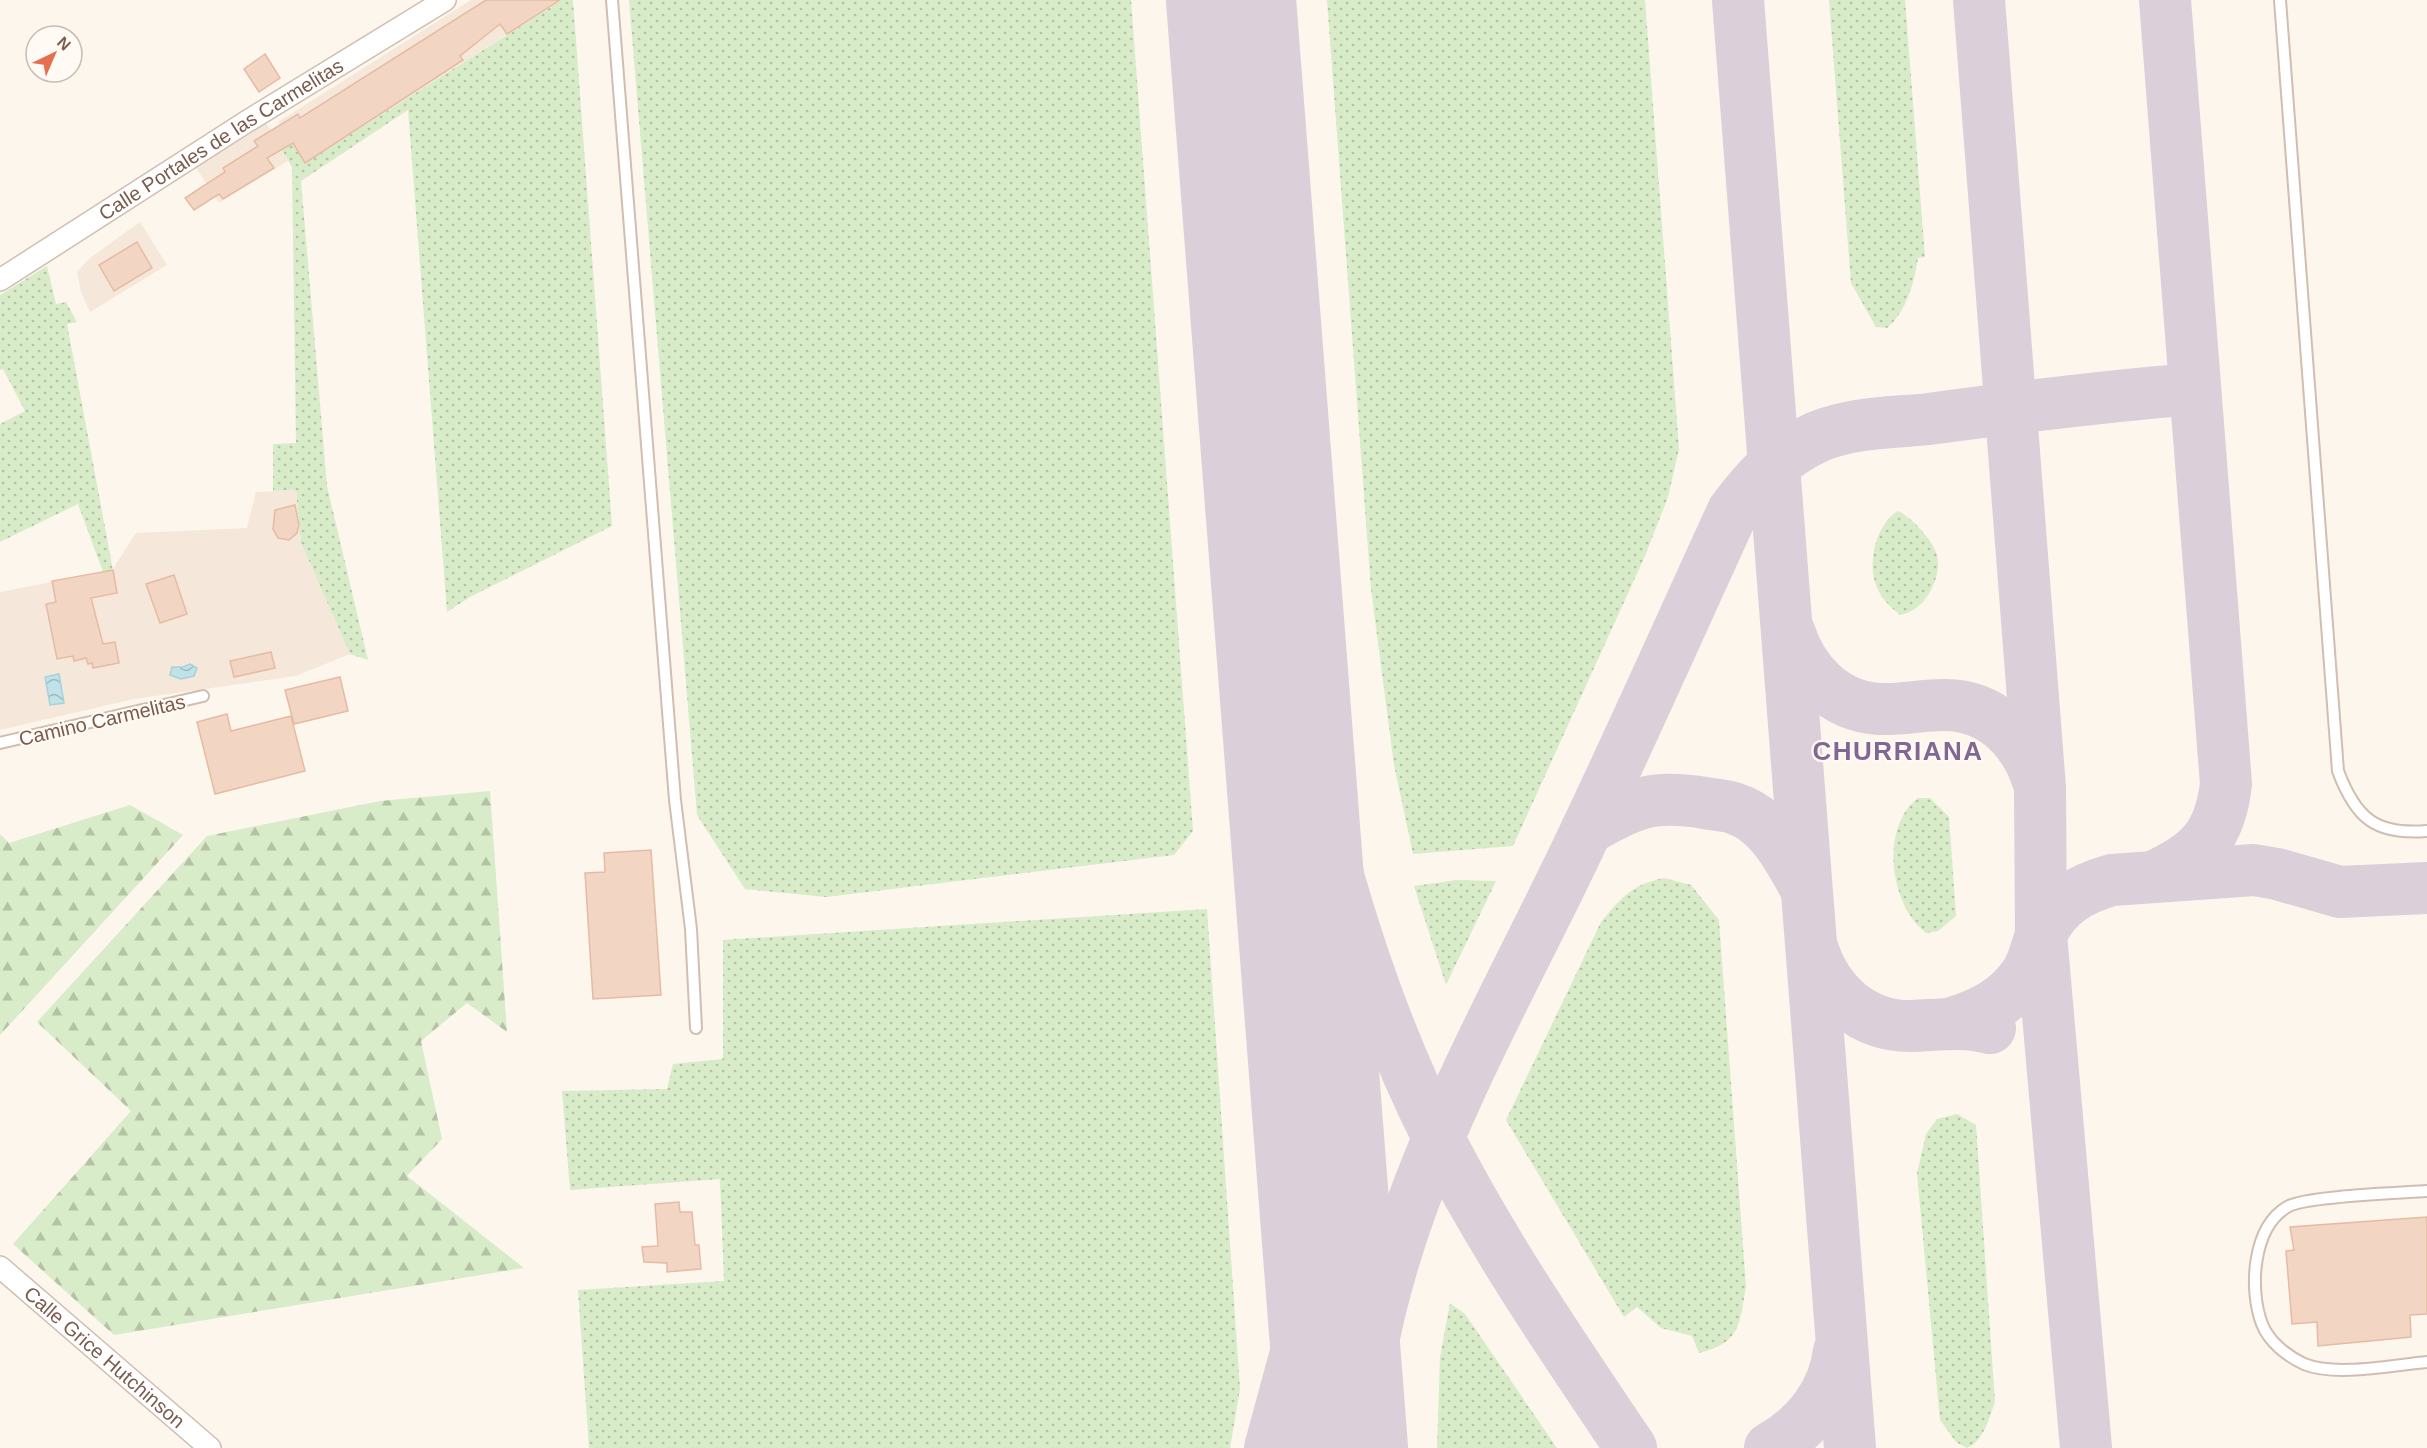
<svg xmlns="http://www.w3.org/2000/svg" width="2427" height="1448" font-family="Helvetica,sans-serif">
<defs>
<pattern id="grass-dots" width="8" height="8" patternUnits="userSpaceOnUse" patternTransform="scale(1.5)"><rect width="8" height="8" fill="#d8ecc9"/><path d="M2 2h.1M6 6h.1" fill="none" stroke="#b4c2a5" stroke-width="1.8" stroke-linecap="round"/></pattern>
<pattern id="forest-firs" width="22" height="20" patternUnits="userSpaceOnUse" patternTransform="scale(1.5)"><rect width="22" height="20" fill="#d8ecc9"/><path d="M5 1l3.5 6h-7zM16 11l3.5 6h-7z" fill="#b4c2a5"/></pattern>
<pattern id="water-waves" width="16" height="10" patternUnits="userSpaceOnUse" patternTransform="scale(1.5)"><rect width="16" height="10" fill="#bfe3e8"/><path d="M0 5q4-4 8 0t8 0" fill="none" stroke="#a0bbbe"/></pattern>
</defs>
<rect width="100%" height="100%" fill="#fdf6ec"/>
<g fill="#f5e8da">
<polygon points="471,0 558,2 305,163 278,122"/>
<polygon points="266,123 288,161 219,203 196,168"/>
<polygon points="140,222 167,265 90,312 81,292 77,272 90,258"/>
<polygon points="296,490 301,543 350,654 296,676 134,699 0,730 0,592 112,570 136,533 247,528 256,492"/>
</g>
<g fill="url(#grass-dots)">
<polygon points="562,0 573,0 612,526 470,597 447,612 408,110 301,181 327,486 368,660 350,654 301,543 296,490 273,491 273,444 296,443 292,167 274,137 284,131 305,163"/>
<polygon points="629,0 1131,0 1193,831 1174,855 826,897 745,889 697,815"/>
<polygon points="1327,0 1645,0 1679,449 1668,497 1645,556 1513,846 1413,854 1394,765 1371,589"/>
<path d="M 1829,0 L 1905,0 L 1925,257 L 1918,258 C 1914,283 1907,311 1887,328 L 1876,327 L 1851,283 Z"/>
<polygon points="47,266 56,304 66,302 77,322 67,324 113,570 103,572 78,504 0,542 0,424 25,411 3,369 0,370 0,295"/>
<path d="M 1898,511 C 1912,517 1938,545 1938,561 C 1939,584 1923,611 1900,615 C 1890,607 1878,595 1875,582 C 1868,559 1877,523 1898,511 Z"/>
<path d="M 1918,798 L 1930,798 L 1949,817 L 1956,916 L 1938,931 L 1926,933 C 1890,906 1879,828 1918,798 Z"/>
<path d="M 1664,878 L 1691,885 L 1719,920 L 1746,1287 C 1739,1324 1741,1343 1699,1353 L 1692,1336 L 1661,1328 L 1637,1307 L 1624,1317 L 1506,1120 L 1601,922 C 1622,897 1631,885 1664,878 Z"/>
<polygon points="1457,880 1496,881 1446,985 1414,886"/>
<polygon points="1207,909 1240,1389 1230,1448 589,1448 578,1290 724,1281 720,1179 570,1190 562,1091 667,1089 673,1064 723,1059 723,940"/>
<path d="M 1957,1114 L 1976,1125 L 1995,1402 C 1989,1418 1984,1441 1967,1448 L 1956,1442 L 1940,1420 L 1917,1173 L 1926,1134 L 1937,1119 Z"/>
<polygon points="1450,1303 1465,1314 1557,1448 1437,1448 1440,1357"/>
</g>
<g fill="url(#forest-firs)">
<polygon points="490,791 507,1032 467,1003 421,1041 442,1139 407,1176 524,1268 114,1335 13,1244 131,1111 37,1022 207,836 380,801"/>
<polygon points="130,805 183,835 0,1035 0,834 9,843"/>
</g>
<g fill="url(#water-waves)" stroke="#a5d3da" stroke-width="1.5">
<polygon points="190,664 197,668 194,676 181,679 170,675 172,667 183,667"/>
<polygon points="59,674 64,703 50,705 45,677"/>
</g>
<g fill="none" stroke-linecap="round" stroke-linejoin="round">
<g stroke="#dbcfda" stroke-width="52">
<polyline points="1738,0 1850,1448"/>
<polyline points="1979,0 2040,788 2041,935 2086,1448"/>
<path d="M 1279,622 C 1314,800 1356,976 1439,1139 C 1494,1247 1563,1347 1631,1448"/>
<path d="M 1789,631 C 1802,672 1833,706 1879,709 C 1900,710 1922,705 1943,705 C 1990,704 2025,738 2038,781"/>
<path d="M 1587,829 C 1634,803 1651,794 1705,803 C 1715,805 1727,805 1736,809 C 1770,820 1789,858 1805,887"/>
<path d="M 2153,877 C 2200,856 2220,836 2226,784 L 2165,0"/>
<path d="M 1813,950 C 1827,994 1863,1027 1912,1026 C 1939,1025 1963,1021 1990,1028"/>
<path d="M 1955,1022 C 1983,1014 2009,1000 2026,974 C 2034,962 2036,948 2041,935 C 2055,903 2080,889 2112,880 L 2254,870 L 2277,874 L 2340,892 L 2427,888"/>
<polyline points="1270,1448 1298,1345 1310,1270 1317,1108"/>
<path d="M 1359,1448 C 1371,1238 1474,1061 1564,877 C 1623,756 1677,633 1733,511 C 1757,479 1780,454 1817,437 C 1853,422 1891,423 1929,419 C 2018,407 2106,396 2195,389"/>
<path d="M 1770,1448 C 1807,1428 1834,1393 1839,1351"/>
</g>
<polyline stroke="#dbcfda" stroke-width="130" points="1231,0 1343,1448"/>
</g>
<g fill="#f3d5c3" stroke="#e6bba3" stroke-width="1.5">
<polygon points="486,0 560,0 507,34 500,24 460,56 463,60 305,163 293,143 267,158 274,168 223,199 219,194 194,210 185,198 225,172 223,168 258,146 254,141 298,114 300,118"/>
<polygon points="265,54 280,78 259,92 244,69"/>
<polygon points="137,242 152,268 114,291 99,265"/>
<polygon points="295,505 299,525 297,533 289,540 278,538 273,529 275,510"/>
<polygon points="113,570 117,593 91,598 103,644 115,642 119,663 93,668 92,663 88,664 86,658 74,661 73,656 57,659 46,604 56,602 52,581"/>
<polygon points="174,575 187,614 160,623 146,584"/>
<polygon points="271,652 275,668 234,677 230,661"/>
<polygon points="340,677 348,711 294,724 285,690"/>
<polygon points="227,714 231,731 291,716 305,771 215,794 197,722"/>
<polygon points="651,850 661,995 593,999 585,873 605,872 604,853"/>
<polygon points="679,1202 680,1212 692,1212 695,1245 699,1245 701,1269 667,1272 667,1263 644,1262 642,1247 658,1246 655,1204"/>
<polygon points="2427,1217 2427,1314 2410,1315 2411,1337 2318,1346 2317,1322 2292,1324 2286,1251 2294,1250 2290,1227"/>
</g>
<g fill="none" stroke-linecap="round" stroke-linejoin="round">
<g stroke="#d1beb0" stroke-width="14">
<g id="service">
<polyline points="612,0 675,800 691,929 696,1028"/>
<path d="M 2280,0 L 2338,771 C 2356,819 2376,835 2427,831"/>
<polyline points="0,743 203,696"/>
<path d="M 2427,1191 C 2401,1193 2304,1196 2287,1207 C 2252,1228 2249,1290 2262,1324 C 2269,1342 2287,1356 2304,1364 C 2336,1377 2393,1365 2427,1362"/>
</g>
</g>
<g stroke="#d1beb0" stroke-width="24">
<g id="minor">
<path id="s1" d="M 0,280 L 246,122 L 445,0"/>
<path id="s2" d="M 0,1267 L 210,1448"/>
</g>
</g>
<use href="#service" stroke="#fff" stroke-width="10"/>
<use href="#minor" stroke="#fff" stroke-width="21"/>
</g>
<g text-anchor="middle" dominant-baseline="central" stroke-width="4.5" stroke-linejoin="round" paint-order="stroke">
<g font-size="20" fill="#7a5c4d" stroke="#fffaf3">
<text stroke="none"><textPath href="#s1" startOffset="262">Calle Portales de las Carmelitas</textPath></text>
<text transform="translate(102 720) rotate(-13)">Camino Carmelitas</text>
<text stroke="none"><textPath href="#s2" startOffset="138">Calle Grice Hutchinson</textPath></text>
</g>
<g font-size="26" font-weight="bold" letter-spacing="1.5" fill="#846695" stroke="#fffaf3">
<text x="1898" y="751">CHURRIANA</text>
</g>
</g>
<g transform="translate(54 54) rotate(44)"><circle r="28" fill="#fffaf3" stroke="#cabbb1" stroke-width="1.5"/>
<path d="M0-4.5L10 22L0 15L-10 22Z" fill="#e76f51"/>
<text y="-9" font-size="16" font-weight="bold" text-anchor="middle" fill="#7a5c4d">N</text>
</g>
</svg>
